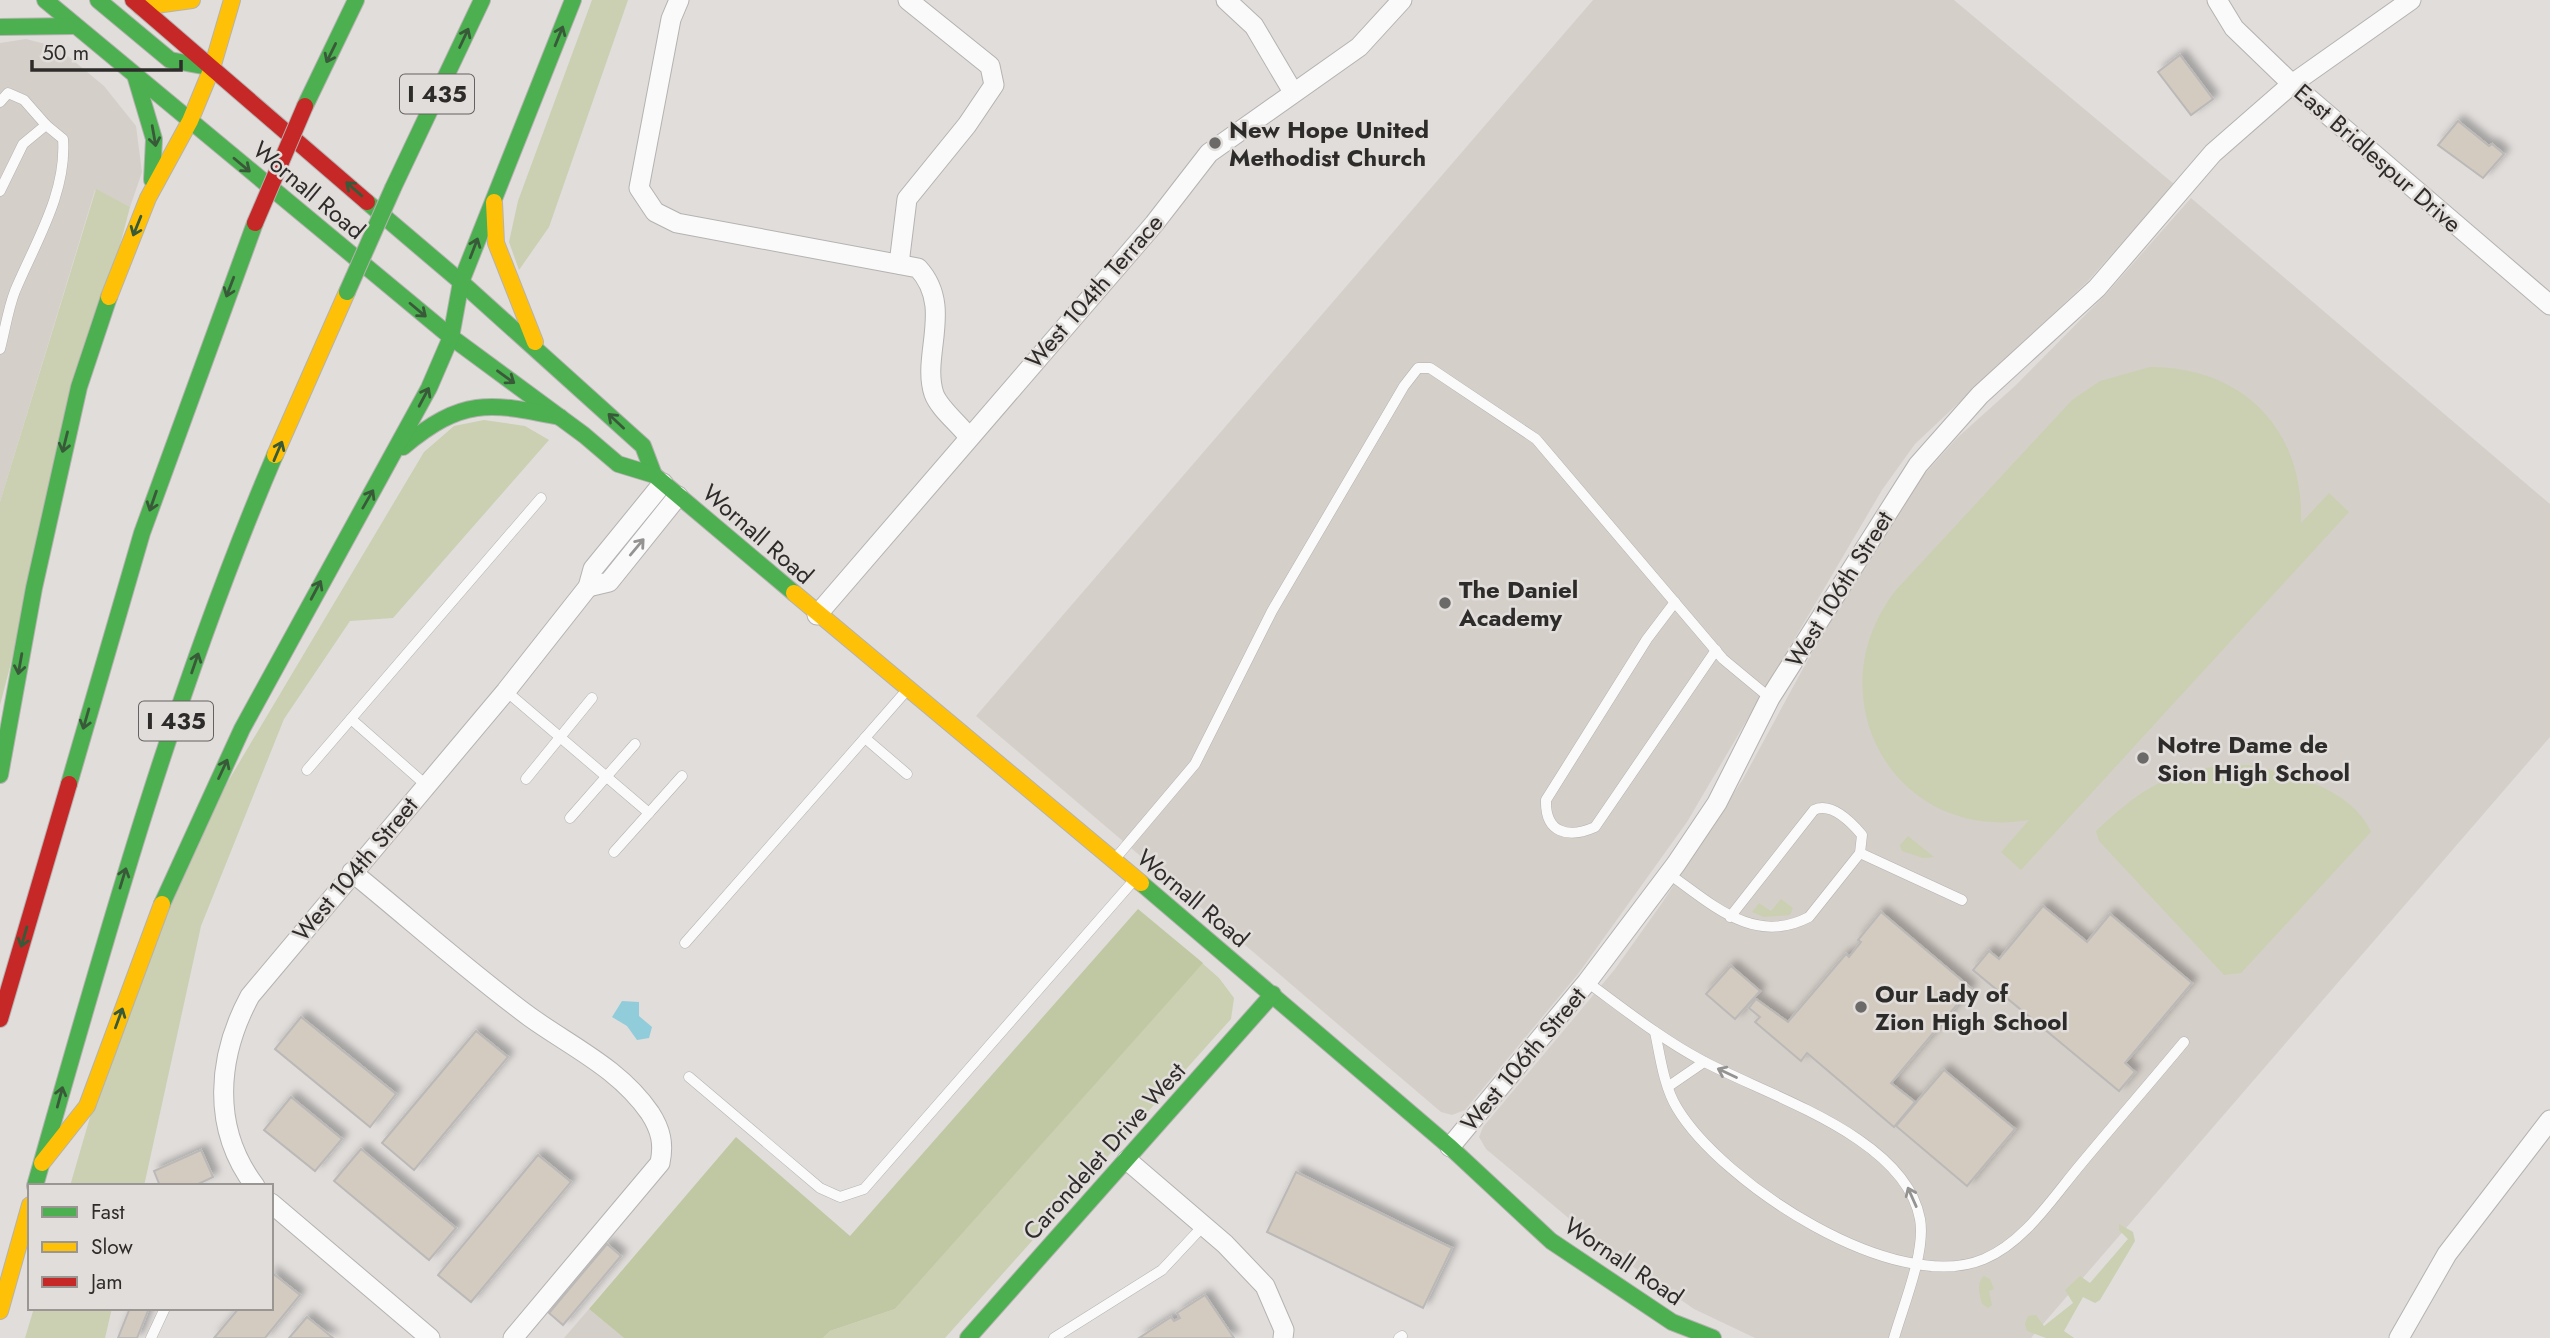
<svg xmlns="http://www.w3.org/2000/svg" width="2550" height="1338" font-family="Jost,sans-serif">
<defs>
<filter id="shadow"><feDropShadow dx="5.5" dy="-5.5" stdDeviation="3.5" flood-color="#0004"/></filter>
</defs>
<rect width="100%" height="100%" fill="#e0dddb"/>
<g fill="#d5cfc9">
<polygon points="1593,0 1954,0 2174,184 2088,281 1915,444 1882,490 1687,822 1578,974 1465,1110 1452,1115 1441,1112 976,716"/>
<polygon points="26,39 57,47 104,86 136,126 142,172 130,207 95,190 0,502 0,43"/>
<polygon points="2191,198 2550,504 2550,737 2031,1338 1755,1338 1694,1309 1597,1242 1486,1149 1479,1137 1483,1127 1615,969 1662,903 1743,779 1824,630 1921,478 1957,438 2016,385 2107,293"/>
<polygon points="589,1309 624,1338 564,1338"/>
</g>
<g fill="#cad0b1">
<polygon points="592,0 628,0 549,227 519,270 509,242 518,201"/>
<polygon points="96,189 130,207 0,705 0,502"/>
<path d="M 2150,367 C 2243,367 2304,429 2301,523 L 2329,493 L 2349,512 L 2021,870 L 2001,852 L 2029,820 C 1894,843 1813,696 1896,590 L 2072,400 L 2100,381 Z"/>
<polygon points="484,420 525,426 549,440 393,618 350,621 284,719 201,926 144,1186 70,1186 125,997 211,810 424,452 454,426"/>
<path d="M 2248,765 C 2291,773 2352,789 2371,832 L 2241,973 L 2224,975 L 2099,841 L 2096,831 C 2146,783 2179,766 2248,765 Z"/>
<polygon points="1908,836 1934,857 1923,858 1902,851 1900,845"/>
<polygon points="1781,899 1793,908 1790,915 1764,917 1752,912 1759,903 1771,911"/>
<polygon points="1202,963 1219,978 1234,998 1231,1019 945,1338 823,1338 830,1331 895,1309"/>
<polygon points="2119,1224 2133,1232 2135,1241 2100,1300 2095,1303 2083,1297 2064,1331 2074,1338 2046,1338 2027,1331 2025,1324 2028,1316 2036,1315 2044,1326 2073,1303 2065,1290 2080,1276 2090,1283 2128,1239 2119,1230"/>
<path d="M 1984,1276 L 1990,1279 L 1994,1289 L 1989,1291 L 1992,1305 L 1988,1308 L 1982,1304 C 1980,1295 1976,1283 1984,1276 Z"/>
<polygon points="34,1308 112,1308 105,1338 25,1338"/>
</g>
<polygon fill="#c0c8a3" points="1138,909 1203,963 895,1309 830,1331 823,1338 624,1338 589,1309 736,1137 850,1236"/>
<polygon fill="#91ccda" points="622,1001 639,1002 639,1016 652,1027 649,1038 637,1040 627,1026 612,1017"/>
<g fill="#d4cbc0" stroke="#bbb9b7" stroke-width="2" filter="url(#shadow)">
<polygon points="2180,55 2213,99 2191,115 2158,72"/>
<polygon points="2458,121 2489,146 2492,144 2504,154 2483,178 2438,145"/>
<polygon points="2043,906 2087,942 2110,914 2192,983 2125,1063 2135,1072 2119,1091 1973,970 1989,951 1999,959"/>
<polygon points="1881,912 1971,988 1891,1083 1915,1102 1894,1127 1807,1053 1801,1061 1755,1022 1760,1017 1749,1008 1756,999 1788,1022 1846,954 1849,957 1861,942 1858,940"/>
<polygon points="1731,966 1760,991 1735,1019 1706,994"/>
<polygon points="301,1017 396,1094 370,1127 275,1049"/>
<polygon points="476,1031 508,1057 414,1170 382,1143"/>
<polygon points="1944,1070 2015,1129 1967,1186 1896,1126"/>
<polygon points="291,1097 342,1139 315,1171 264,1130"/>
<polygon points="361,1149 456,1228 429,1260 334,1181"/>
<polygon points="201,1150 213,1177 194,1186 160,1186 154,1171"/>
<polygon points="538,1155 571,1182 471,1302 438,1275"/>
<polygon points="1296,1172 1452,1248 1423,1308 1267,1232"/>
<polygon points="607,1244 621,1256 563,1325 549,1313"/>
<polygon points="271,1272 300,1295 265,1338 214,1338 239,1308 271,1308"/>
<polygon points="1205,1295 1234,1338 1139,1338 1171,1317 1174,1321 1180,1318 1177,1313"/>
<polygon points="130,1308 149,1308 137,1338 118,1338"/>
<polygon points="307,1317 333,1338 289,1338"/>
</g>
<g fill="none" stroke-linecap="round" stroke-linejoin="round">
<g stroke="#b5b2b1" stroke-width="11">
<g id="lane">
<polyline points="0,102 8,93 24,100 46,125"/>
<path d="M 0,191 L 23,144 L 46,125 L 63,139 C 67,193 35,243 15,291 C 8,309 5,330 0,349"/>
<path d="M 1675,602 L 1647,639 L 1546,800 C 1545,833 1568,839 1595,827 L 1716,650"/>
<polyline points="506,691 649,813"/>
<polyline points="351,719 426,785"/>
<polyline points="865,738 907,774"/>
<polyline points="307,770 541,498"/>
<polyline points="526,779 592,698"/>
<polyline points="570,818 635,744"/>
<polyline points="614,852 682,776"/>
<polyline points="1860,853 1962,900"/>
<polyline points="1114,860 1195,764 1272,611 1404,386 1418,368 1430,368 1536,439 1723,659 1770,698"/>
<path d="M 1669,874 C 1712,904 1754,946 1809,917 L 1860,853 L 1862,835 C 1851,822 1831,802 1814,810 L 1730,917"/>
<polyline points="685,943 907,690"/>
<path d="M 1587,982 C 1624,1009 1660,1038 1701,1060 C 1767,1096 1905,1136 1920,1219 C 1926,1252 1903,1306 1894,1338"/>
<path d="M 1655,1032 C 1660,1056 1664,1087 1677,1108 C 1722,1183 1895,1297 1984,1259 C 2025,1242 2053,1197 2081,1164 C 2115,1123 2150,1083 2184,1042"/>
<polyline points="689,1077 820,1188 840,1197 864,1189 1135,879"/>
<polyline points="1669,1086 1704,1062"/>
<polyline points="151,1338 165,1308"/>
<polyline points="1054,1338 1162,1270 1204,1225"/>
<polyline points="1399,1338 1402,1336"/>
</g>
</g>
<g stroke="#b5b2b1" stroke-width="21">
<g id="street">
<path d="M 679,0 L 671,19 L 639,188 L 655,212 L 677,223 L 918,268 C 954,307 921,355 934,394 C 939,408 959,424 968,436"/>
<polyline points="1226,0 1254,26 1293,92"/>
<polyline points="2217,0 2234,28 2292,84 2550,305"/>
<polyline points="899,264 907,199 967,125 994,85 990,66 908,0"/>
<polyline points="588,587 609,582 678,496"/>
<polyline points="817,615 1154,224 1209,153 1359,47 1402,0"/>
<path d="M 352,872 C 411,920 469,972 530,1017 C 572,1047 620,1069 650,1113 C 661,1130 664,1144 660,1163 L 513,1338"/>
<polyline points="1450,1147 1587,982 1676,864 1717,803 1770,698 1918,465 1980,395 2097,288 2213,153 2292,84 2411,0"/>
<polyline points="1127,1160 1225,1244 1265,1286 1284,1330 1283,1338"/>
<path d="M 255,1186 C 211,1128 217,1057 250,996 L 506,691 L 588,587 L 593,569 L 663,483"/>
<polyline points="271,1203 430,1338"/>
<polyline points="2399,1338 2447,1254 2550,1120"/>
</g>
</g>
<g stroke="#b5b2b1" stroke-width="18">
<g id="fast">
<polyline points="45,0 451,337"/>
<polyline points="98,0 170,60 208,67"/>
<polyline points="0,27 74,26"/>
<polyline points="135,75 154,139 152,180"/>
<polyline points="305,106 356,0"/>
<polyline points="393,188 482,0"/>
<polyline points="367,202 461,282"/>
<polyline points="461,282 643,446 654,475"/>
<polyline points="451,337 584,435 618,464 654,475 794,593"/>
<path d="M 403,447 C 462,398 488,402 560,417"/>
<polyline points="0,775 34,588 79,387 109,297"/>
<polyline points="69,784 142,533 255,223"/>
<polyline points="1141,883 1450,1147 1551,1241 1672,1322 1713,1338"/>
<polyline points="162,904 242,729 429,388 451,337 461,282 573,0"/>
<path d="M 35,1186 C 105,940 174,691 275,455"/>
<polyline points="968,1338 1273,994"/>
</g>
</g>
<g stroke="#b5b2b1" stroke-width="18">
<g id="slow">
<polyline points="141,7 192,0"/>
<polyline points="494,202 496,243 535,342"/>
<polyline points="109,297 148,198 190,121 212,68 232,0"/>
<polyline points="275,455 347,292"/>
<polyline points="794,593 1141,883"/>
<polyline points="42,1163 87,1106 162,904"/>
<polyline points="0,1311 30,1205"/>
</g>
</g>
<g stroke="#b5b2b1" stroke-width="18">
<g id="jam">
<polyline points="133,0 367,202"/>
<polyline points="0,1019 69,784"/>
</g>
</g>
<use href="#lane" stroke="#fafafa" stroke-width="10"/>
<use href="#street" stroke="#fafafa" stroke-width="19"/>
<use href="#fast" stroke="#4caf50" stroke-width="16"/>
<use href="#slow" stroke="#ffc107" stroke-width="16"/>
<use href="#jam" stroke="#c62828" stroke-width="16"/>
<g stroke="#b5b2b1" stroke-width="18" stroke-linecap="butt">
<polyline id="fast-bridge" points="347,292 393,188"/>
</g>
<g stroke="#b5b2b1" stroke-width="18" stroke-linecap="butt">
<polyline id="jam-bridge" points="255,223 305,106"/>
</g>
<use href="#fast-bridge" stroke="#4caf50" stroke-width="16"/>
<use href="#jam-bridge" stroke="#c62828" stroke-width="16"/>
</g>
<defs><path id="oneway-shaft" d="M-6 0H5M1.5-3L5.5 0L1.5 3" fill="none" stroke-width="1.6" stroke-linecap="round" stroke-linejoin="round" transform="scale(1.75)"/></defs>
<g stroke="#385a38">
<use href="#oneway-shaft" transform="translate(559 36) rotate(-68)"/>
<use href="#oneway-shaft" transform="translate(464 38) rotate(-65)"/>
<use href="#oneway-shaft" transform="translate(331 53) rotate(116)"/>
<use href="#oneway-shaft" transform="translate(154 136) rotate(80)"/>
<use href="#oneway-shaft" transform="translate(242 165) rotate(40)"/>
<use href="#oneway-shaft" transform="translate(354 189) rotate(-139)"/>
<use href="#oneway-shaft" transform="translate(137 226) rotate(112)"/>
<use href="#oneway-shaft" transform="translate(474 248) rotate(-69)"/>
<use href="#oneway-shaft" transform="translate(230 287) rotate(111)"/>
<use href="#oneway-shaft" transform="translate(418 310) rotate(40)"/>
<use href="#oneway-shaft" transform="translate(506 377) rotate(36)"/>
<use href="#oneway-shaft" transform="translate(424 397) rotate(-62)"/>
<use href="#oneway-shaft" transform="translate(616 421) rotate(-137)"/>
<use href="#oneway-shaft" transform="translate(65 442) rotate(104)"/>
<use href="#oneway-shaft" transform="translate(278 451) rotate(-67)"/>
<use href="#oneway-shaft" transform="translate(368 499) rotate(-60)"/>
<use href="#oneway-shaft" transform="translate(153 501) rotate(109)"/>
<use href="#oneway-shaft" transform="translate(316 590) rotate(-62)"/>
<use href="#oneway-shaft" transform="translate(195 663) rotate(-71)"/>
<use href="#oneway-shaft" transform="translate(20 664) rotate(100)"/>
<use href="#oneway-shaft" transform="translate(86 719) rotate(106)"/>
<use href="#oneway-shaft" transform="translate(223 769) rotate(-65)"/>
<use href="#oneway-shaft" transform="translate(123 878) rotate(-73)"/>
<use href="#oneway-shaft" transform="translate(24 937) rotate(106)"/>
<use href="#oneway-shaft" transform="translate(119 1018) rotate(-70)"/>
<use href="#oneway-shaft" transform="translate(60 1097) rotate(-75)"/>
</g>
<g stroke="#949392">
<use href="#oneway-shaft" transform="translate(637 547) rotate(-50)"/>
<use href="#oneway-shaft" transform="translate(1727 1073) rotate(-155)"/>
<use href="#oneway-shaft" transform="translate(1912 1197) rotate(-114)"/>
</g>
<g fill="#6c6a69" stroke="#e1ddda" stroke-width="2.5">
<circle cx="1215" cy="143" r="7"/>
<circle cx="1445" cy="603" r="7"/>
<circle cx="2143" cy="758" r="7"/>
<circle cx="1861" cy="1007" r="7"/>
</g>
<g text-anchor="middle" dominant-baseline="central" stroke-width="5" stroke-linejoin="round" paint-order="stroke">
<g fill="#e1ddda" stroke="#646160" stroke-width="2">
<rect x="400" y="74.5" width="74" height="39" rx="5"/>
<rect x="139" y="701.5" width="74" height="39" rx="5"/>
</g>
<g font-size="23" font-weight="bold" fill="#2e2c2b">
<text x="437" y="94">I 435</text>
<text x="176" y="721">I 435</text>
</g>
<g font-size="24" font-weight="bold" fill="#2e2c2b" stroke="#e1ddda" text-anchor="start">
<text x="1229" y="129">New Hope United<tspan x="1229" dy="28">Methodist Church</tspan></text>
<text x="1459" y="589">The Daniel<tspan x="1459" dy="28">Academy</tspan></text>
<text x="2157" y="744">Notre Dame de<tspan x="2157" dy="28">Sion High School</tspan></text>
<text x="1875" y="993">Our Lady of<tspan x="1875" dy="28">Zion High School</tspan></text>
</g>
<g font-size="24" fill="#2e2c2b" stroke="#e1ddda">
<text transform="translate(2378 158) rotate(41)">East Bridlespur Drive</text>
<text transform="translate(309 190) rotate(40)">Wornall Road</text>
<text transform="translate(1094 291) rotate(-49)">West 104th Terrace</text>
<text transform="translate(758 534) rotate(41)">Wornall Road</text>
<text transform="translate(1839 589) rotate(-58)">West 106th Street</text>
<text transform="translate(355 869) rotate(-50)">West 104th Street</text>
<text transform="translate(1193 898) rotate(40)">Wornall Road</text>
<text transform="translate(1523 1059) rotate(-50)">West 106th Street</text>
<text transform="translate(1104 1151) rotate(-48)">Carondelet Drive West</text>
<text transform="translate(1624 1261) rotate(34)">Wornall Road</text>
</g>
</g>
<rect x="28" y="1184" width="245" height="126" fill="#e1ddda" stroke="#999694" stroke-width="2"/>
<rect x="42" y="1207" width="35" height="10" fill="#4caf50" stroke="#999694" stroke-width="2"/>
<text x="91" y="1219" font-size="21" fill="#2e2c2b">Fast</text>
<rect x="42" y="1242" width="35" height="10" fill="#ffc107" stroke="#999694" stroke-width="2"/>
<text x="91" y="1254" font-size="21" fill="#2e2c2b">Slow</text>
<rect x="42" y="1277" width="35" height="10" fill="#c62828" stroke="#999694" stroke-width="2"/>
<text x="91" y="1289" font-size="21" fill="#2e2c2b">Jam</text>
<path d="M32 60v10h149v-10" fill="none" stroke="#2e2c2b" stroke-width="3.5"/>
<text x="42" y="60" font-size="21" fill="#2e2c2b" stroke="#e1ddda" stroke-width="5" paint-order="stroke">50 m</text>
</svg>
